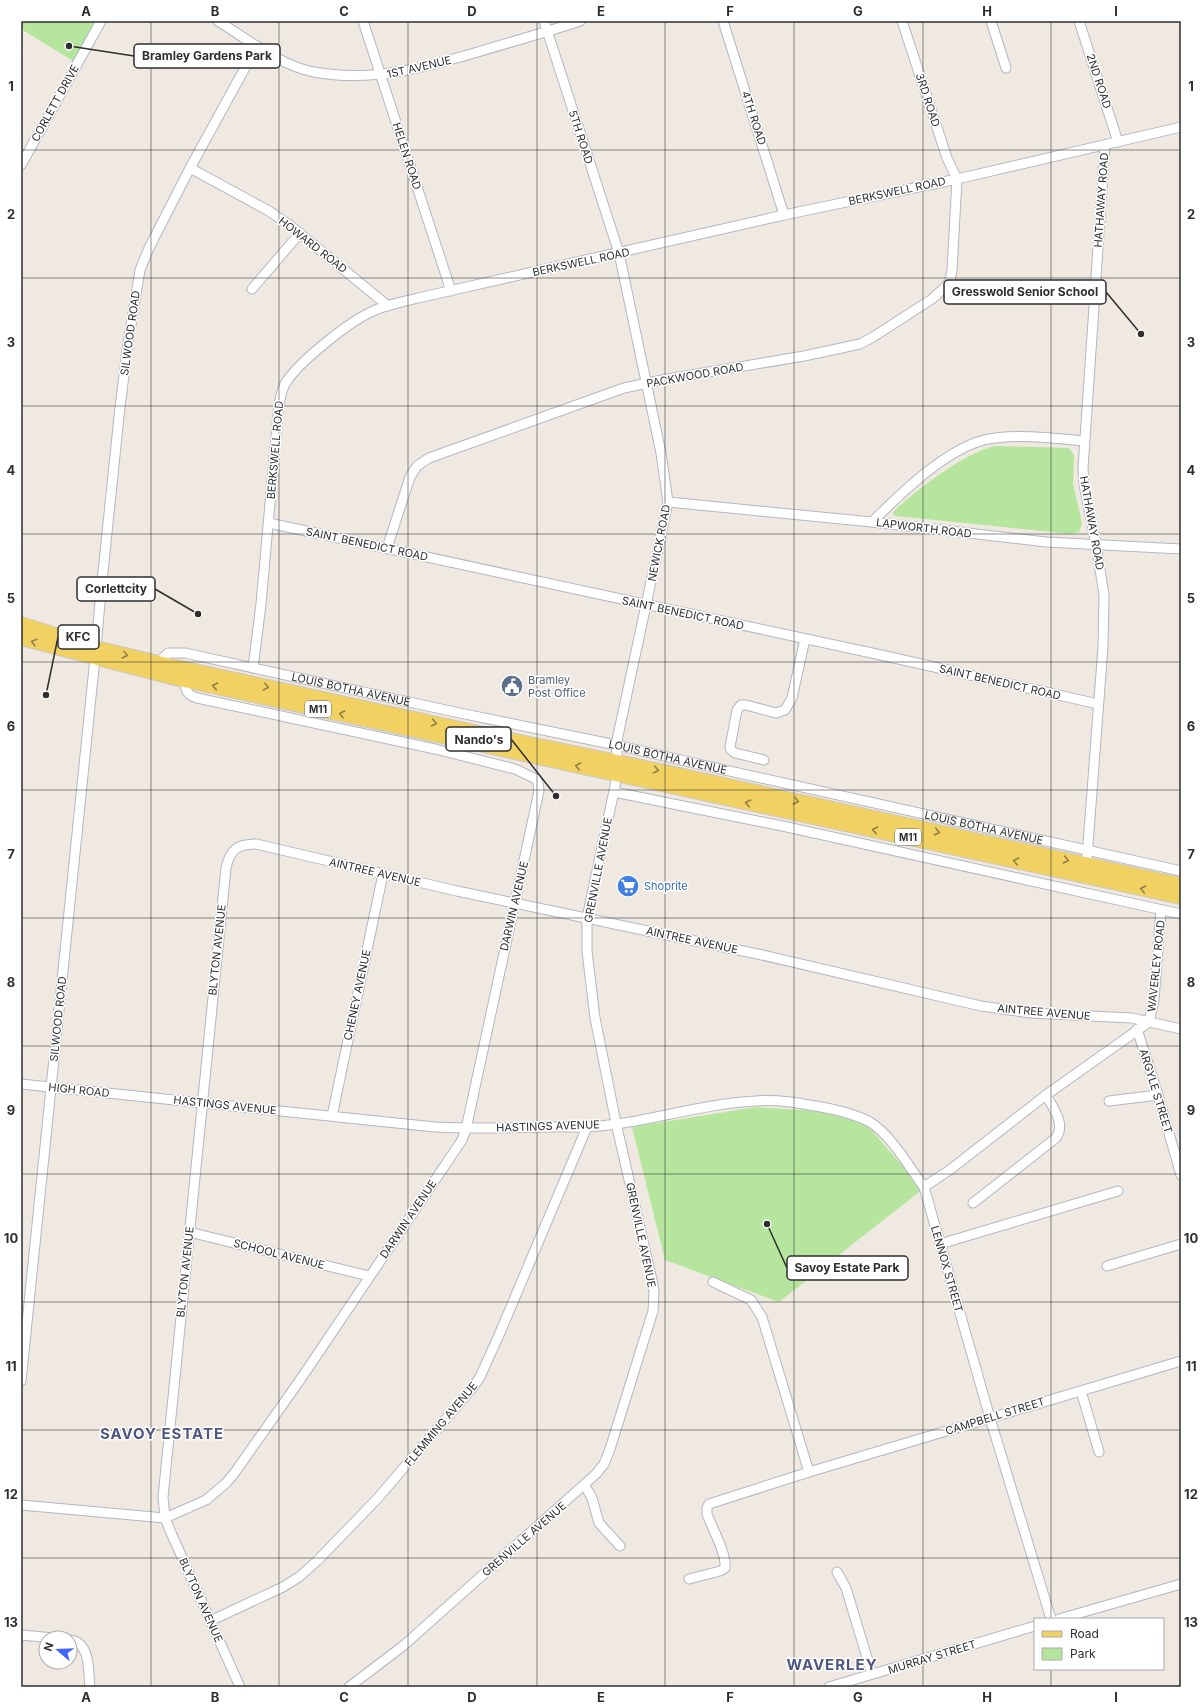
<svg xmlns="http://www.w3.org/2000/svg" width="1202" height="1708" font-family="Inter,sans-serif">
<rect width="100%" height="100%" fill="#efe9e1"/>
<g fill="#b6e59e">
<polygon points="21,21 101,21 78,64 21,29"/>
<path d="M 994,446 L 1069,448 L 1074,455 L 1073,483 L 1082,523 L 1079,532 L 1071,534 L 896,516 L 893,514 L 893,512 C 918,489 961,455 994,446 Z"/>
<polygon points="756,1107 816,1111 865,1123 923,1189 779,1302 665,1260 632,1127"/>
</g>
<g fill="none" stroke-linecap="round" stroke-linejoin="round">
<g stroke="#b4b7c1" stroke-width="11">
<g id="minor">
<path d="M 218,21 C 245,38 283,67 314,72 C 373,83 426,67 481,51 C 514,41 547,32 580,21"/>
<polyline points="363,21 451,291"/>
<polyline points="723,21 784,215"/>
<polyline points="991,21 1006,68"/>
<polyline points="1079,21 1118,142"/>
<polyline points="21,165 101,21"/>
<polyline points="190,168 269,211 292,227 388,306"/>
<polyline points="252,289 300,233"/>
<polyline points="668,502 872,522 1046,542 1181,549"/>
<path d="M 872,522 C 900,494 945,450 984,440 C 1013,433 1055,438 1084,441"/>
<polyline points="269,523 881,655 1098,704"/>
<polyline points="387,548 410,477 417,466 429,458 624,388 667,379 804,356 860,344 873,337 932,299 944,288 950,281 952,270 957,179 947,158 902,21"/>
<polyline points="96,648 101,591 120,407 128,343 140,270 149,248 190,168 257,46"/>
<path id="s1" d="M 158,663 L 168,653 L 185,653 L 455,712 L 616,745 L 698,764 L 1181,871"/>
<path d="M 253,668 L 261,604 L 278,414 C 279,404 280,393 285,384 C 297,363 349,322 371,312 C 385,305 403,302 418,298 L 784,215 L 957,179 L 1181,127"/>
<polyline points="764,760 735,753 731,750 730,747 737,710 741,705 746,705 776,713 785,710 792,698 805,639"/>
<polyline points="614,792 787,827 1181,914"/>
<polyline points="1087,857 1103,647 1104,595 1096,544 1084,485 1083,468 1105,145"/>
<polyline points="1149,1022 1154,1000 1161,910"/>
<polyline points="1137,1029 1158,1095 1181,1175"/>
<path d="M 21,1084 L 435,1127 C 474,1129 512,1128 551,1127 C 563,1126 575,1128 587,1127 C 643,1124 698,1104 755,1101 C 777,1099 799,1103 821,1107 C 837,1110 855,1114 870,1122 C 892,1136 909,1167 924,1187 L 990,1418 L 1051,1619"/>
<polyline points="1109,1101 1158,1095"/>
<polyline points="332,1116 383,874"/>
<polyline points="924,1187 951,1169 1046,1095 1149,1022"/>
<path d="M 973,1203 L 1056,1138 C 1066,1124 1053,1108 1046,1095"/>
<polyline points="189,1232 369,1276"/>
<polyline points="940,1244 1118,1191"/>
<polyline points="1107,1266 1181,1244"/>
<polyline points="713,1282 751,1300 762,1317 809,1472"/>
<polyline points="21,1381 95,658"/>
<polyline points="1081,1391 1099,1452"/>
<polyline points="585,1486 592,1498 599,1523 620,1546"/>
<path d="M 21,1505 L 165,1518 L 206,1500 L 225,1484 L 233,1475 L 300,1380 L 462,1140 L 466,1129 L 539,791 L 538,783 L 536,779 L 515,769 L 435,749 L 197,698 C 187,695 185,690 185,680"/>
<polyline points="837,1572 846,1588 872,1674"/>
<path d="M 689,1579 L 720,1571 L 725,1568 C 727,1554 712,1528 707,1514 L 707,1508 L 709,1504 L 809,1472 L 1181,1361"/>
<polyline points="1059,1619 1181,1584"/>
<polyline points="210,1621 283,1587 299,1577 317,1561 377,1499 474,1386 480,1377 499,1335 587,1127"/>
<polyline points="21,1635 54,1638"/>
<path d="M 70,1640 C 91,1643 88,1670 90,1687"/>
<path d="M 240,1687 L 172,1535 L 165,1518 L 163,1497 L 226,868 C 230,850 237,844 256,844 L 457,891 L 762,955 L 981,1006 L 1031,1013 L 1132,1018 L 1181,1029"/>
<polyline points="349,1687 403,1646 596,1474 604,1464 610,1449 653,1311 654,1292 652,1280 616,1123 595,1018 587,951 587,918 615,786 618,762 616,745 668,502 661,453 619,253 544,21"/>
<polyline points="829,1687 1035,1626"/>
</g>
</g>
<g stroke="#c9c9c9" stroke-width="16">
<g id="primary">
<polyline points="21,624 96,648 158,663 520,742 637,766 1181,885"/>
<polyline points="21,638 175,678 1181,897"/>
</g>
</g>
<use href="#minor" stroke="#fff" stroke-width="9"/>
<use href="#primary" stroke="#f2d163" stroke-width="14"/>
</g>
<defs><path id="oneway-chevron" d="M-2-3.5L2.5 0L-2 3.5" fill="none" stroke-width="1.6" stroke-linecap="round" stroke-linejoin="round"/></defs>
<g stroke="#908048">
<use href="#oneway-chevron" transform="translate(34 642) rotate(-164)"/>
<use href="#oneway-chevron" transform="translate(125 655) rotate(14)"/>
<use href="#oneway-chevron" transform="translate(215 686) rotate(-168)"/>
<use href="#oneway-chevron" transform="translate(266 687) rotate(13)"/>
<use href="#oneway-chevron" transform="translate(342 714) rotate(-168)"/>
<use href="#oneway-chevron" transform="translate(434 723) rotate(12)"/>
<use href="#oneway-chevron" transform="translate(578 766) rotate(-167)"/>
<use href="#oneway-chevron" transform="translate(656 770) rotate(13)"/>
<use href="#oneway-chevron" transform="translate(796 801) rotate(13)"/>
<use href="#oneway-chevron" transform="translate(748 803) rotate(-168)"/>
<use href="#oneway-chevron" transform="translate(875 830) rotate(-167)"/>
<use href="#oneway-chevron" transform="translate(937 832) rotate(12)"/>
<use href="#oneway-chevron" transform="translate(1066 860) rotate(12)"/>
<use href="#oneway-chevron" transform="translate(1016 861) rotate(-167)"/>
<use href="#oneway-chevron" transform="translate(1143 889) rotate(-167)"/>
</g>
<path fill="none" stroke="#2e2e2e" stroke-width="1" stroke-opacity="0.55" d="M 151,21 L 151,1687M 279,21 L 279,1687M 408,21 L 408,1687M 537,21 L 537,1687M 665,21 L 665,1687M 794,21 L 794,1687M 923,21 L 923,1687M 1051,21 L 1051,1619M 21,150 L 1181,150M 21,278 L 1181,278M 21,406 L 1181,406M 21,534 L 1181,534M 21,662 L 1181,662M 21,790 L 1181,790M 21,918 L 1181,918M 21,1046 L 1181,1046M 21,1174 L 1181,1174M 21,1302 L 1181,1302M 21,1430 L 1181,1430M 21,1558 L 1181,1558M 1051,1669 L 1051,1687"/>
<defs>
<g id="civic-disc" transform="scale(1.15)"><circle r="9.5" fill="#5c6f8a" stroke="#fff"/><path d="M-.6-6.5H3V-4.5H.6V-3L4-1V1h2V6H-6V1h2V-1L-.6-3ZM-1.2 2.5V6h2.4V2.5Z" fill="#fff"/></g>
<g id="supermarket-disc" transform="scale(1.15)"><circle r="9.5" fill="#3f7fe0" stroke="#fff"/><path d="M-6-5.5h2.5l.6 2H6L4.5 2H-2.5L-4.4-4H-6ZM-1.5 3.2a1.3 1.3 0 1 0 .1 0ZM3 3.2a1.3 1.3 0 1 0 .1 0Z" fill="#fff"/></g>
</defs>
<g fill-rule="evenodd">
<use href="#civic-disc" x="512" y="686"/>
<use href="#supermarket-disc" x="628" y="886"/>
</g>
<g text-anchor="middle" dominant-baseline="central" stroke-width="3" stroke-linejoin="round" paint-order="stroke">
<g fill="#fff" stroke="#6d6d6d" stroke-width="1">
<rect x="305" y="701" width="26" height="16" rx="3"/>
<rect x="895" y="829" width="26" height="16" rx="3"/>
</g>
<g font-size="10" font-weight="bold" fill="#2e2e2e">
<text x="318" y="709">M11</text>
<text x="908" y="837">M11</text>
</g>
<g font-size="11" fill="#2e2e2e" stroke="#fff">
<text transform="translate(419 67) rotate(-13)">1ST AVENUE</text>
<text transform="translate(1099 81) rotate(72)">2ND ROAD</text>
<text transform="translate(928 100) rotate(72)">3RD ROAD</text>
<text transform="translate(55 103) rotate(-61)">CORLETT DRIVE</text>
<text transform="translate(754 118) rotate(72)">4TH ROAD</text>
<text transform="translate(581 137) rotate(72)">5TH ROAD</text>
<text transform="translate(407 156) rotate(72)">HELEN ROAD</text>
<text transform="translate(897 191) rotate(-12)">BERKSWELL ROAD</text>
<text transform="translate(1101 200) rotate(-86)">HATHAWAY ROAD</text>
<text transform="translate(313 245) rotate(38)">HOWARD ROAD</text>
<text transform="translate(581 262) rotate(-12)">BERKSWELL ROAD</text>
<text transform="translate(130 333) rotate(-82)">SILWOOD ROAD</text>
<text transform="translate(695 375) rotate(-10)">PACKWOOD ROAD</text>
<text transform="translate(275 450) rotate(-85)">BERKSWELL ROAD</text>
<text transform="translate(1092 523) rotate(80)">HATHAWAY ROAD</text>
<text transform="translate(924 528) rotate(7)">LAPWORTH ROAD</text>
<text transform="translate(659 543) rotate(-79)">NEWICK ROAD</text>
<text transform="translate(367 544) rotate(12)">SAINT BENEDICT ROAD</text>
<text transform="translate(683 613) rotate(12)">SAINT BENEDICT ROAD</text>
<text transform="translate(1000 682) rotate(13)">SAINT BENEDICT ROAD</text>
<text stroke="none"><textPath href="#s1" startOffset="201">LOUIS BOTHA AVENUE</textPath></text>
<text stroke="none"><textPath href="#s1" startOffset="525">LOUIS BOTHA AVENUE</textPath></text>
<text stroke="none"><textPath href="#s1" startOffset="849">LOUIS BOTHA AVENUE</textPath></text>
<text transform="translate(598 870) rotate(-79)">GRENVILLE AVENUE</text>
<text transform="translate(375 872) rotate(13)">AINTREE AVENUE</text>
<text transform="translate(514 906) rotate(-77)">DARWIN AVENUE</text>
<text transform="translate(692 940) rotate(12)">AINTREE AVENUE</text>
<text transform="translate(217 950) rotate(-84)">BLYTON AVENUE</text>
<text transform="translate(1156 966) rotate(-84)">WAVERLEY ROAD</text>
<text transform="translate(357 995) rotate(-78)">CHENEY AVENUE</text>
<text transform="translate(1044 1012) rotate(5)">AINTREE AVENUE</text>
<text transform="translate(58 1019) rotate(-84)">SILWOOD ROAD</text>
<text transform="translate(79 1090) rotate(6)">HIGH ROAD</text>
<text transform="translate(1156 1091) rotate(73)">ARGYLE STREET</text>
<text transform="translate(225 1105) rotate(6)">HASTINGS AVENUE</text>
<text transform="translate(548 1126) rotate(-2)">HASTINGS AVENUE</text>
<text transform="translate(408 1219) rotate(-56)">DARWIN AVENUE</text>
<text transform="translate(641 1235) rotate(78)">GRENVILLE AVENUE</text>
<text transform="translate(279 1254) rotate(14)">SCHOOL AVENUE</text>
<text transform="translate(947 1269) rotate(74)">LENNOX STREET</text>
<text transform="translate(185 1272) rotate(-84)">BLYTON AVENUE</text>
<text transform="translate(995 1416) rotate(-17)">CAMPBELL STREET</text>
<text transform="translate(441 1424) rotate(-50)">FLEMMING AVENUE</text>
<text transform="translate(524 1539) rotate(-41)">GRENVILLE AVENUE</text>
<text transform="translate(201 1600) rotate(66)">BLYTON AVENUE</text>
<text transform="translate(932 1657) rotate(-17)">MURRAY STREET</text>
</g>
<g font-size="11" fill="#4e5e75" stroke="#fff" text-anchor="start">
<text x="528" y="680">Bramley<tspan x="528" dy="13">Post Office</tspan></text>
</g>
<g font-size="11" fill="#366cbe" stroke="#fff" text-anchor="start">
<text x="644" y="886">Shoprite</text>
</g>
<g font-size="15" font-weight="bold" letter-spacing="1" fill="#4d5680" stroke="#fff">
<text x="162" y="1433">SAVOY ESTATE</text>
<text x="832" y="1664">WAVERLEY</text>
</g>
</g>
<path fill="none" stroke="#2e2e2e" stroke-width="1.5" d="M69 46L134 56M1141 334L1106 292M198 614L155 589M46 695L58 637M556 796L511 739M767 1224L787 1268"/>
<g fill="#2e2e2e" stroke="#fff" stroke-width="1.5">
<circle cx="69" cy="46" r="4"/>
<circle cx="1141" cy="334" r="4"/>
<circle cx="198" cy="614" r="4"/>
<circle cx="46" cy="695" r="4"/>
<circle cx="556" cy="796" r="4"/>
<circle cx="767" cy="1224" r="4"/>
</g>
<g fill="#fff" stroke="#2e2e2e" stroke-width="1.5">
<rect x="134" y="44" width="146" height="24" rx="4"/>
<rect x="944" y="280" width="162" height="24" rx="4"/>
<rect x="77" y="577" width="78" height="24" rx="4"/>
<rect x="58" y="625" width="41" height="24" rx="4"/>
<rect x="446" y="727" width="65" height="24" rx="4"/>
<rect x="787" y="1256" width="121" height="24" rx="4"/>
</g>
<g font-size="12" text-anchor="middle" font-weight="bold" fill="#2e2e2e">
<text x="207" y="60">Bramley Gardens Park</text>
<text x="1025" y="296">Gresswold Senior School</text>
<text x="116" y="593">Corlettcity</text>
<text x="78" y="641">KFC</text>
<text x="479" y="744">Nando's</text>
<text x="847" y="1272">Savoy Estate Park</text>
</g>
<rect width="1202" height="1708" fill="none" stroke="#ffffff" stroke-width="44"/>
<rect x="1034" y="1618" width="130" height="52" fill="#ffffff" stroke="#ababab"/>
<rect x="1042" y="1631" width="20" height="6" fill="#f2d163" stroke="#ababab"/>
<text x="1070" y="1638" font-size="12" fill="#2e2e2e">Road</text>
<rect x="1042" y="1648" width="20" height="12" fill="#b6e59e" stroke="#ababab"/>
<text x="1070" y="1658" font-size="12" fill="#2e2e2e">Park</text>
<g transform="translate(58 1650) rotate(289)"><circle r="19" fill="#ffffff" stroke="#ababab"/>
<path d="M0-3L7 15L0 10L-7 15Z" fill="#4264fb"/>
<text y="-6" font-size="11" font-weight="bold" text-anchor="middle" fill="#2e2e2e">N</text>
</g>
<rect x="22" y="22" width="1158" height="1664" fill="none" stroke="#2e2e2e" stroke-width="1.5"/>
<g font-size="13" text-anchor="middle" font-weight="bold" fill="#2e2e2e">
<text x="86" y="16">A</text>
<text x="215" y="16">B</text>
<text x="344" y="16">C</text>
<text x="472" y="16">D</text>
<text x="601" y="16">E</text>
<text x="730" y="16">F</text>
<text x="858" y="16">G</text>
<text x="987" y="16">H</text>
<text x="1116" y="16">I</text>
<text x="11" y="91">1</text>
<text x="1191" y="91">1</text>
<text x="11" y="219">2</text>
<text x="1191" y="219">2</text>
<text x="11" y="347">3</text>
<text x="1191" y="347">3</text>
<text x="11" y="475">4</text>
<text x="1191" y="475">4</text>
<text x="11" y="603">5</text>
<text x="1191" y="603">5</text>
<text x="11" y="731">6</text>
<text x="1191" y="731">6</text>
<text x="11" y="859">7</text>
<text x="1191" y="859">7</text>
<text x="11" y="987">8</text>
<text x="1191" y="987">8</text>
<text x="11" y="1115">9</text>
<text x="1191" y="1115">9</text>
<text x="11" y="1243">10</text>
<text x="1191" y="1243">10</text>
<text x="11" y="1371">11</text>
<text x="1191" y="1371">11</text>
<text x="11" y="1499">12</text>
<text x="1191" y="1499">12</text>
<text x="11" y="1627">13</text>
<text x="1191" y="1627">13</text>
<text x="86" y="1702">A</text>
<text x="215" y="1702">B</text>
<text x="344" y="1702">C</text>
<text x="472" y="1702">D</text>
<text x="601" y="1702">E</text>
<text x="730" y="1702">F</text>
<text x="858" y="1702">G</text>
<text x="987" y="1702">H</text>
<text x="1116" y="1702">I</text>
</g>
</svg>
